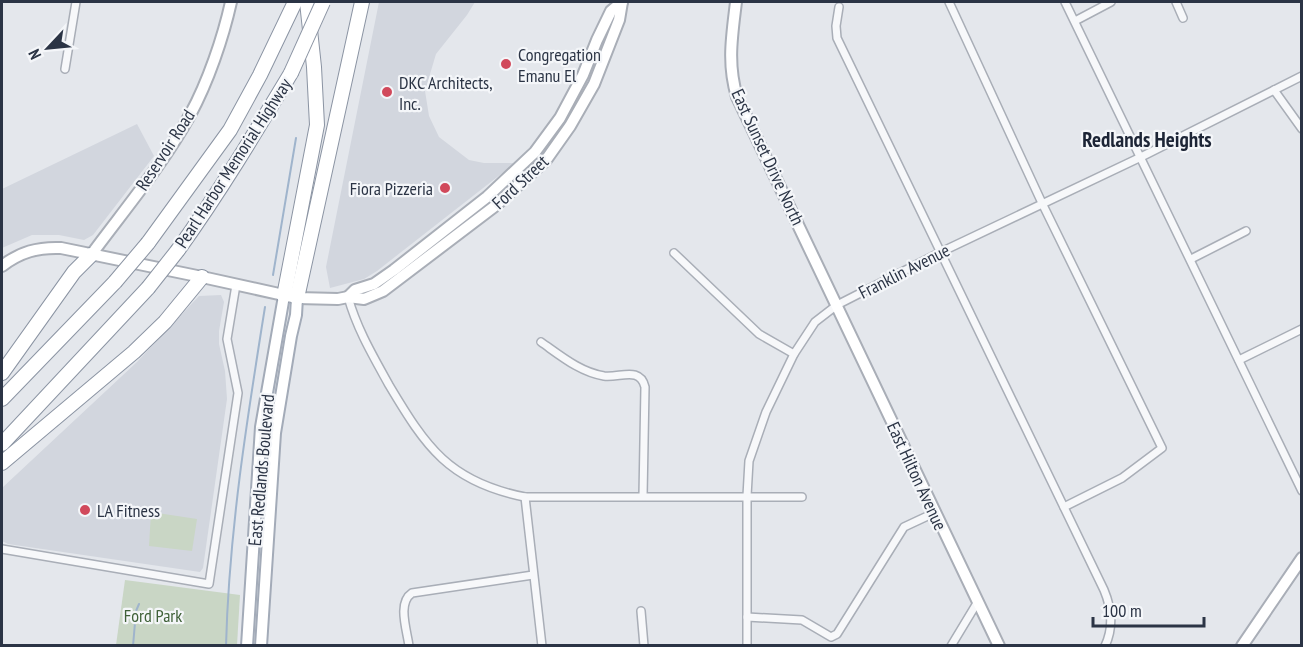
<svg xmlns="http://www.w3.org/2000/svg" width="1303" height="647" font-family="'PT Sans Narrow',sans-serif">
<rect width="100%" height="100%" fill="#e4e7ec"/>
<g fill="#d2d6de">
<polygon points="379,2 475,2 467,15 436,54 425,91 429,116 439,137 469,160 484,163 515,163 377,271 364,279 330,288 326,267"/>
<polygon points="137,124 154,156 93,235 84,240 59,235 32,235 2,248 2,189"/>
<polygon points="221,295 224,302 219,331 219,344 225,371 227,399 203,568 200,572 8,544 2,541 2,488 137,362 199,296"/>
</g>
<g fill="#c9d6c5">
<polygon points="151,512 197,519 192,551 149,546"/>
<polygon points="125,580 240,595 237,645 116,645"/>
</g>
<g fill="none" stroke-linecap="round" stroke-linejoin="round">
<g stroke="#9fb4cc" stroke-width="2">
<polyline points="273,275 296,138"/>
<polyline points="133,646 136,611 139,604"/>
<path d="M 226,646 C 229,531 247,419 265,307"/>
</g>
<g stroke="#a9aeb7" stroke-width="10">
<g id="street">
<polyline points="949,2 1042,203 1162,448 1122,478 1064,507"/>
<polyline points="1065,2 1302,491"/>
<polyline points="1176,2 1183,18"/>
<path d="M 839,7 L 836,26 L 837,38 L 1104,590 C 1112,609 1114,627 1105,646"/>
<polyline points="1075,21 1111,2"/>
<polyline points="65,69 76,2"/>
<polyline points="1274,90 1302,129"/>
<polyline points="674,253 759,334 794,354"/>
<polyline points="1191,259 1246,231"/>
<path d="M 348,297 C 357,329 373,356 389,385 C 426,447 449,482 525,497 L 802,497"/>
<path d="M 541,342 C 561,356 580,372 604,376 C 620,378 640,366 645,387 L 643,496"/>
<polyline points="1239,360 1302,329"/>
<polyline points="525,497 542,646"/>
<polyline points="2,549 209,584 238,393 227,339 236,285"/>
<polyline points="641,611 644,646"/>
<polyline points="747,617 802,620 831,637 837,634 904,527 934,513"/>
<path d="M 409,646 C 407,630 397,603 412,593 L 533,575"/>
<polyline points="747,646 747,496 749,461 766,412 794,354 815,322 837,305 941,252 1141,157 1302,76"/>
<polyline points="951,646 977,603"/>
</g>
</g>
<g stroke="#a9aeb7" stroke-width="14">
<g id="secondary">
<path d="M 736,2 C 732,36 727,63 737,97 L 999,646"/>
<path d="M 91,255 C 125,209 163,164 190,115 C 208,82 223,38 231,2"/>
<path d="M 2,266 C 20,252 38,247 61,248 L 202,277 L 297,298 L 338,299 L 348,297 L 364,299 L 383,291 L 495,206 L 546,160 L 570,126 L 594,84 L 619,20 L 622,2"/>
<polyline points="348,297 355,290 374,284 394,270 487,197 535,152 560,118 583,75 597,40 611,11 622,2"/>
<polyline points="1242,646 1302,558"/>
</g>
</g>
<g stroke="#a3abb8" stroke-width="14">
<g id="primary">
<polyline points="247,646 261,427 284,296"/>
<polyline points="261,646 275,433 291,336 296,315 297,298"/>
</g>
</g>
<g stroke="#8b94a3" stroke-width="16">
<g id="highway">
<polyline points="148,243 230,130 260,75 295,2"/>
<path d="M 178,250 C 219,193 255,133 291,73"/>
<polyline points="284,296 317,125 314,67 307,2"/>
<polyline points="297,298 362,2"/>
<polyline points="2,373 74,272 91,255"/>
<polyline points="2,399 115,282"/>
<polyline points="2,444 148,288"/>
<polyline points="2,463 134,352 165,322 202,277"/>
</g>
</g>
<use href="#street" stroke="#f7f8fa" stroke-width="7"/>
<use href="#secondary" stroke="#fff" stroke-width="10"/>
<use href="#primary" stroke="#fff" stroke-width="10"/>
<use href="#highway" stroke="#fff" stroke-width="14"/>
<g stroke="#8b94a3" stroke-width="16" stroke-linecap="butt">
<g id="highway-bridge">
<polyline points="291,73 323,2"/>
<polyline points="115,282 148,243"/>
<polyline points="148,288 178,250"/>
</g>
</g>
<use href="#highway-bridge" stroke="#fff" stroke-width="14"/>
</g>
<g fill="#d1495b" stroke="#f4f6f9" stroke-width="2">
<circle cx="506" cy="64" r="6"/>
<circle cx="387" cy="92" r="6"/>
<circle cx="445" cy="188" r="6"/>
<circle cx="85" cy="510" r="6"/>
</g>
<g text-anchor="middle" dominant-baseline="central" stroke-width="4.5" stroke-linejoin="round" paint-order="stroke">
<g font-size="18" fill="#2b3445" stroke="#f4f6f9" text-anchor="start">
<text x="518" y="54">Congregation<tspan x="518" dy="21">Emanu El</tspan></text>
<text x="399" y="82">DKC Architects,<tspan x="399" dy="21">Inc.</tspan></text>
<text x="433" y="188" text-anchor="end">Fiora Pizzeria</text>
<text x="97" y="510">LA Fitness</text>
</g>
<g font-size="18" fill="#2b3445" stroke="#f4f6f9">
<text transform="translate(165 150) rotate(-57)">Reservoir Road</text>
<text transform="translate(768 157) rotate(65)">East Sunset Drive North</text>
<text transform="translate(233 163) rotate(-57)">Pearl Harbor Memorial Highway</text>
<text transform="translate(520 182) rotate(-43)">Ford Street</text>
<text transform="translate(904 271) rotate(-27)">Franklin Avenue</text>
<text transform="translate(261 470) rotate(-85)">East Redlands Boulevard</text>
<text transform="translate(917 476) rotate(65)">East Hilton Avenue</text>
</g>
<g font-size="18" fill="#3f6138" stroke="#f4f6f9">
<text x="153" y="615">Ford Park</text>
</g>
<g font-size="21" font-weight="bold" fill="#1d2536" stroke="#f4f6f9">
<text x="1147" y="139">Redlands Heights</text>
</g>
</g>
<rect width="1303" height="647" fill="none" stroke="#2b3445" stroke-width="6"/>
<g transform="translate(48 48) rotate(244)" stroke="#f4f6f9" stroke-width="4.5" paint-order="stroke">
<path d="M0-4.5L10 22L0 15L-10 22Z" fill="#2b3445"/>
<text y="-9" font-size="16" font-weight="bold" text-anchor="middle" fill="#2b3445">N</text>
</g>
<path d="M1093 617v9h111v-9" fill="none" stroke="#2b3445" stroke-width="3"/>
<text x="1102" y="617" font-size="18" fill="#2b3445" stroke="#f4f6f9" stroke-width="4.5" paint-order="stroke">100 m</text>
</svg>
